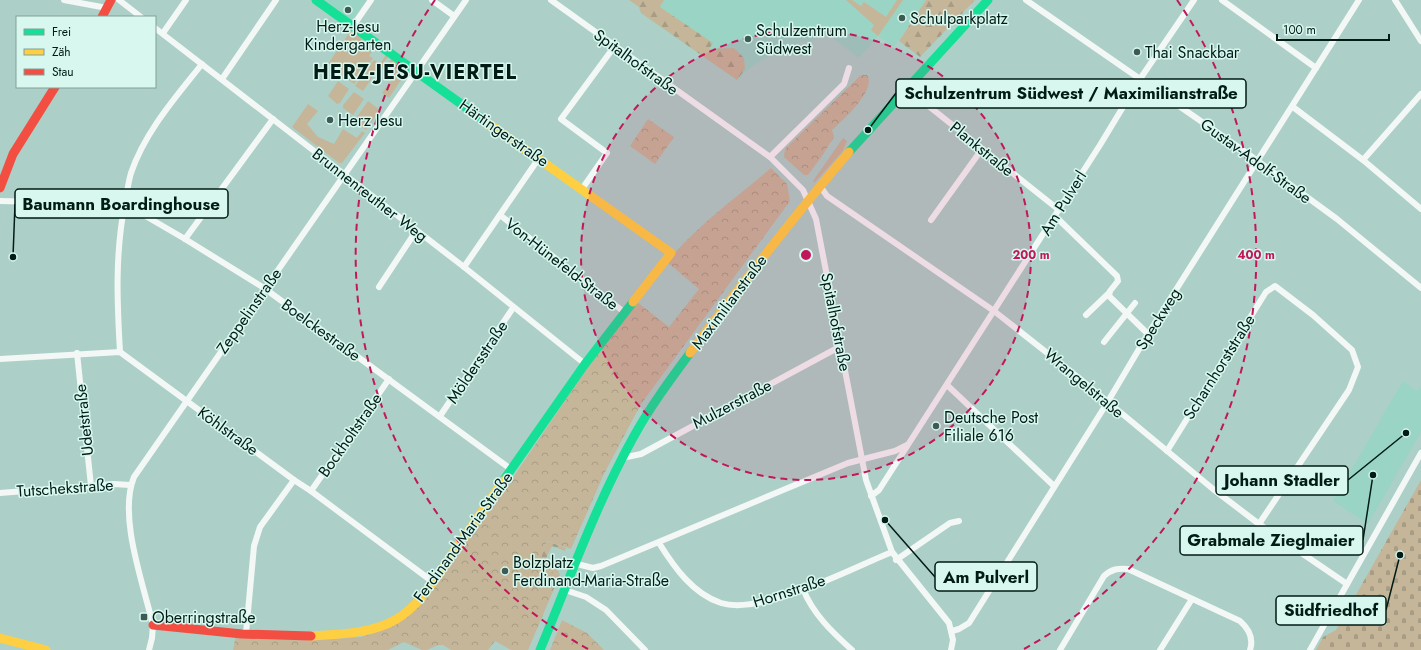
<svg xmlns="http://www.w3.org/2000/svg" width="1421" height="650" font-family="Jost,sans-serif">
<defs>
<pattern id="forest-firs" width="22" height="20" patternUnits="userSpaceOnUse"><rect width="22" height="20" fill="#c5b69a"/><path d="M5 1l3.5 6h-7zM16 11l3.5 6h-7z" fill="#a79c84"/></pattern>
<pattern id="cemetery-stones" width="16" height="16" patternUnits="userSpaceOnUse"><rect width="16" height="16" fill="#c5b69a"/><path d="M2 7V4a2 2 0 0 1 4 0v3zM10 15v-3a2 2 0 0 1 4 0v3z" fill="#a79c84"/></pattern>
<pattern id="park-crowns" width="20" height="18" patternUnits="userSpaceOnUse"><rect width="20" height="18" fill="#c5b69a"/><path d="M2 6a3 3 0 1 1 6 0M12 15a3 3 0 1 1 6 0" fill="none" stroke="#a79c84"/></pattern>
</defs>
<rect width="100%" height="100%" fill="#acd0c7"/>
<g fill="#9ad4c5">
<polygon points="324,0 366,0 352,20"/>
<polygon points="629,0 926,0 894,47 878,36 859,58 826,33 812,41 801,42 769,56 752,66 737,80 641,13 639,7"/>
<polygon points="1403,381 1417,391 1421,387 1421,432 1368,524 1333,501"/>
</g>
<g fill="#c5b69a">
<polygon points="846,0 852,0 861,6 864,2 886,17 897,0 903,0 878,36 871,30 874,25"/>
<polygon points="351,30 363,39 360,44 372,52 369,56 373,58 354,84 328,64"/>
<polygon points="386,55 388,57 383,63 385,65 383,68 380,66 363,91 355,86 374,60 380,64"/>
<polygon points="391,59 407,71 389,98 382,93 394,76 384,69"/>
<polygon points="338,81 349,89 340,103 337,104 328,96"/>
<polygon points="354,92 364,99 353,115 343,108 343,105"/>
<polygon points="368,101 380,110 366,130 354,121"/>
<polygon points="308,104 318,111 307,124 318,137 334,144 343,129 357,138 362,131 365,133 342,163 339,163 292,127"/>
<polygon points="843,138 847,141 842,152 814,183 813,181"/>
</g>
<g fill="url(#forest-firs)">
<polygon points="629,0 664,0 660,7 713,43 709,49 734,48 744,58 745,69 737,80 641,13 639,7"/>
<polygon points="926,0 975,0 920,57 899,41"/>
<polygon points="547,541 566,548 565,551 552,546 544,563 557,569 560,575 538,566"/>
</g>
<polygon fill="url(#cemetery-stones)" points="1421,480 1421,650 1316,650 1323,637 1336,630"/>
<g fill="url(#park-crowns)">
<path d="M 861,75 L 867,75 C 877,90 843,120 832,130 L 834,137 L 822,156 L 808,175 L 804,175 L 784,157 L 785,149 Z"/>
<polygon points="648,119 674,137 655,164 630,146"/>
<path d="M 771,168 L 787,184 L 790,201 L 641,404 L 604,474 L 571,549 L 547,541 L 538,566 L 560,575 L 528,650 L 511,650 L 495,641 L 488,650 L 451,650 L 443,645 L 438,645 L 427,650 L 422,650 L 404,642 L 388,650 L 233,650 L 236,635 L 310,640 L 361,637 L 379,631 L 409,614 L 423,602 L 516,473 L 590,364 L 637,302 L 669,327 L 699,289 L 667,262 C 696,226 736,198 771,168 Z"/>
<polygon points="562,620 587,633 604,650 550,650"/>
</g>
<g fill="none" stroke-linecap="round" stroke-linejoin="round">
<g stroke="#f3f8f7" stroke-width="6">
<polyline points="64,0 107,8"/>
<polyline points="119,0 141,17"/>
<polyline points="432,0 454,16"/>
<polyline points="551,0 770,157 803,190 816,219 866,480 892,552 949,623 953,640 951,650"/>
<polyline points="1026,0 1244,151 1337,219 1421,288"/>
<polyline points="1222,0 1316,68"/>
<polyline points="1395,0 1421,41"/>
<polyline points="353,26 371,0"/>
<polyline points="155,28 464,267 585,364"/>
<polyline points="163,33 186,0"/>
<polyline points="222,79 276,0"/>
<polyline points="906,88 1059,210"/>
<polyline points="1293,107 1363,160 1421,209"/>
<polyline points="770,157 844,84 849,68"/>
<polyline points="1363,160 1421,94"/>
<polyline points="820,186 827,196 994,311 1079,378 1213,489 1259,524 1347,584"/>
<polyline points="582,189 607,153 561,119 614,47"/>
<polyline points="0,201 125,204 185,239 264,288 512,470"/>
<polyline points="500,215 624,312"/>
<polyline points="1055,216 1117,276 1118,281 1110,291 1109,296 1148,334"/>
<polyline points="931,220 982,149"/>
<polyline points="185,239 273,119"/>
<polyline points="464,267 539,158"/>
<polyline points="379,287 416,231"/>
<polyline points="1086,315 1109,293"/>
<polyline points="1104,342 1135,303"/>
<path d="M 120,352 C 117,301 115,253 125,203 C 127,194 128,183 131,173 C 145,132 175,98 202,64"/>
<polyline points="77,353 91,486"/>
<polyline points="0,359 120,352 294,480 311,491 433,582"/>
<polyline points="947,385 1054,486"/>
<polyline points="440,416 513,308"/>
<polyline points="1167,451 1266,292 1275,286 1313,315 1352,350 1358,367 1349,390 1259,524"/>
<polyline points="622,458 641,454 841,346"/>
<polyline points="311,491 389,379"/>
<polyline points="0,493 114,484 130,485"/>
<polyline points="871,496 879,490 1100,145 1140,79 1194,0"/>
<path d="M 659,543 C 674,567 693,594 721,603 C 762,616 852,568 892,552"/>
<polyline points="896,560 950,523 959,521"/>
<polyline points="577,564 593,568 601,566 848,463 895,451 907,445"/>
<path d="M 803,589 C 813,614 832,632 852,650"/>
<polyline points="565,590 586,597 606,610 645,650"/>
<polyline points="952,631 959,629 969,623 1107,403 1148,334 1359,0"/>
<polyline points="246,633 254,546 260,527 294,480"/>
<path d="M 149,650 L 152,638 L 153,625 C 143,583 118,516 134,477 L 466,0"/>
<path d="M 1060,650 L 1104,576 C 1112,569 1118,568 1128,569 L 1240,621 C 1249,629 1254,638 1250,650"/>
<polyline points="1160,650 1192,599"/>
<polyline points="1310,650 1421,453"/>
</g>
<g stroke="#16e098" stroke-width="9">
<polyline points="316,0 485,121"/>
<polyline points="849,152 988,0"/>
<polyline points="503,481 585,364 633,302"/>
<path d="M 540,650 C 570,578 596,504 634,436 C 650,407 670,380 690,353"/>
</g>
<g stroke="#ffcf43" stroke-width="9">
<polyline points="485,121 671,253 633,302"/>
<path d="M 690,353 C 741,285 793,217 849,152"/>
<path d="M 311,636 C 339,634 370,634 395,620 C 421,605 438,575 454,551 C 471,528 487,504 503,481"/>
<polyline points="0,638 46,650"/>
</g>
<g stroke="#f24e42" stroke-width="9">
<polyline points="102,17 111,0"/>
<polyline points="0,188 13,154 55,87"/>
<polyline points="153,625 242,634 311,636"/>
</g>
</g>
<circle cx="806" cy="255" r="225" fill="#c2185b" fill-opacity=".12"/>
<g fill="none" stroke="#c2185b" stroke-width="2" stroke-dasharray="7 5">
<circle cx="806" cy="255" r="225"/>
<path d="M588 649A450 450 0 0 1 435 0M1177 0A450 450 0 0 1 1024 649"/>
</g>
<g fill="#3d5a53" stroke="#d8f8ef" stroke-width="1.5">
<circle cx="348" cy="10" r="4"/>
<circle cx="902" cy="18" r="4"/>
<circle cx="748" cy="39" r="4"/>
<circle cx="1137" cy="52" r="4"/>
<circle cx="330" cy="120" r="4"/>
<circle cx="936" cy="426" r="4"/>
<circle cx="505" cy="571" r="4"/>
<rect x="140" y="613" width="8" height="8" rx="2"/>
</g>
<g text-anchor="middle" dominant-baseline="central" stroke-width="3" stroke-linejoin="round" paint-order="stroke">
<g font-size="16" fill="#011b15" stroke="#d8f8ef" text-anchor="start">
<text x="910" y="18">Schulparkplatz</text>
<text x="348" y="26" text-anchor="middle">Herz-Jesu<tspan x="348" dy="18">Kindergarten</tspan></text>
<text x="756" y="30">Schulzentrum<tspan x="756" dy="18">Südwest</tspan></text>
<text x="1145" y="52">Thai Snackbar</text>
<text x="338" y="120">Herz Jesu</text>
<text x="944" y="417">Deutsche Post<tspan x="944" dy="18">Filiale 616</tspan></text>
<text x="513" y="562">Bolzplatz<tspan x="513" dy="18">Ferdinand-Maria-Straße</tspan></text>
<text x="152" y="617">Oberringstraße</text>
</g>
<g font-size="16" fill="#011b15" stroke="#d8f8ef">
<text transform="translate(636 62) rotate(36)">Spitalhofstraße</text>
<text transform="translate(504 133) rotate(35)">Härtingerstraße</text>
<text transform="translate(982 149) rotate(39)">Plankstraße</text>
<text transform="translate(1256 161) rotate(36)">Gustav-Adolf-Straße</text>
<text transform="translate(370 195) rotate(38)">Brunnenreuther Weg</text>
<text transform="translate(1063 203) rotate(-58)">Am Pulverl</text>
<text transform="translate(562 264) rotate(38)">Von-Hünefeld-Straße</text>
<text transform="translate(729 302) rotate(-53)">Maximilianstraße</text>
<text transform="translate(249 311) rotate(-55)">Zeppelinstraße</text>
<text transform="translate(1158 319) rotate(-58)">Speckweg</text>
<text transform="translate(836 322) rotate(79)">Spitalhofstraße</text>
<text transform="translate(321 330) rotate(36)">Boelckestraße</text>
<text transform="translate(477 362) rotate(-56)">Möldersstraße</text>
<text transform="translate(1219 367) rotate(-58)">Scharnhorststraße</text>
<text transform="translate(1084 383) rotate(40)">Wrangelstraße</text>
<text transform="translate(732 404) rotate(-28)">Mulzerstraße</text>
<text transform="translate(84 420) rotate(-96)">Udetstraße</text>
<text transform="translate(228 431) rotate(36)">Köhlstraße</text>
<text transform="translate(350 435) rotate(-55)">Bockholtstraße</text>
<text transform="translate(65 488) rotate(-4)">Tutschekstraße</text>
<text transform="translate(463 537) rotate(-54)">Ferdinand-Maria-Straße</text>
<text transform="translate(789 591) rotate(-18)">Hornstraße</text>
</g>
<g font-size="20" font-weight="bold" letter-spacing="1" fill="#011b15" stroke="#d8f8ef">
<text x="415" y="72">HERZ-JESU-VIERTEL</text>
</g>
</g>
<circle cx="806" cy="255" r="6" fill="#c2185b" stroke="#d8f8ef" stroke-width="2"/>
<g font-size="12" text-anchor="middle" font-weight="bold" fill="#c2185b" stroke="#d8f8ef" stroke-width="3" stroke-linejoin="round" paint-order="stroke">
<text x="1031" y="259">200 m</text>
<text x="1256" y="259">400 m</text>
</g>
<path fill="none" stroke="#011b15" stroke-width="1.5" d="M868 130L896 93M13 257L15 204M1406 433L1348 480M1373 475L1363 540M885 520L935 577M1400 555L1386 610"/>
<g fill="#011b15" stroke="#d8f8ef" stroke-width="1.5">
<circle cx="868" cy="130" r="4"/>
<circle cx="13" cy="257" r="4"/>
<circle cx="1406" cy="433" r="4"/>
<circle cx="1373" cy="475" r="4"/>
<circle cx="885" cy="520" r="4"/>
<circle cx="1400" cy="555" r="4"/>
</g>
<g fill="#d8f8ef" stroke="#011b15" stroke-width="1.5">
<rect x="896" y="79" width="350" height="29" rx="4"/>
<rect x="15" y="189" width="213" height="29" rx="4"/>
<rect x="1216" y="466" width="132" height="29" rx="4"/>
<rect x="1180" y="526" width="183" height="29" rx="4"/>
<rect x="935" y="562" width="102" height="29" rx="4"/>
<rect x="1276" y="596" width="110" height="29" rx="4"/>
</g>
<g font-size="17" text-anchor="middle" font-weight="bold" fill="#011b15">
<text x="1071" y="99">Schulzentrum Südwest / Maximilianstraße</text>
<text x="121" y="210">Baumann Boardinghouse</text>
<text x="1282" y="486">Johann Stadler</text>
<text x="1271" y="546">Grabmale Zieglmaier</text>
<text x="986" y="583">Am Pulverl</text>
<text x="1331" y="616">Südfriedhof</text>
</g>
<rect x="16" y="16" width="140" height="72" fill="#d8f8ef" stroke="#82a098"/>
<rect x="24" y="29" width="20" height="6" fill="#16e098" stroke="#82a098"/>
<text x="52" y="36" font-size="12" fill="#011b15">Frei</text>
<rect x="24" y="49" width="20" height="6" fill="#ffcf43" stroke="#82a098"/>
<text x="52" y="56" font-size="12" fill="#011b15">Zäh</text>
<rect x="24" y="69" width="20" height="6" fill="#f24e42" stroke="#82a098"/>
<text x="52" y="76" font-size="12" fill="#011b15">Stau</text>
<path d="M1277 34v6h112v-6" fill="none" stroke="#011b15" stroke-width="2"/>
<text x="1283" y="34" font-size="12" fill="#011b15" stroke="#d8f8ef" stroke-width="3" paint-order="stroke">100 m</text>
</svg>
